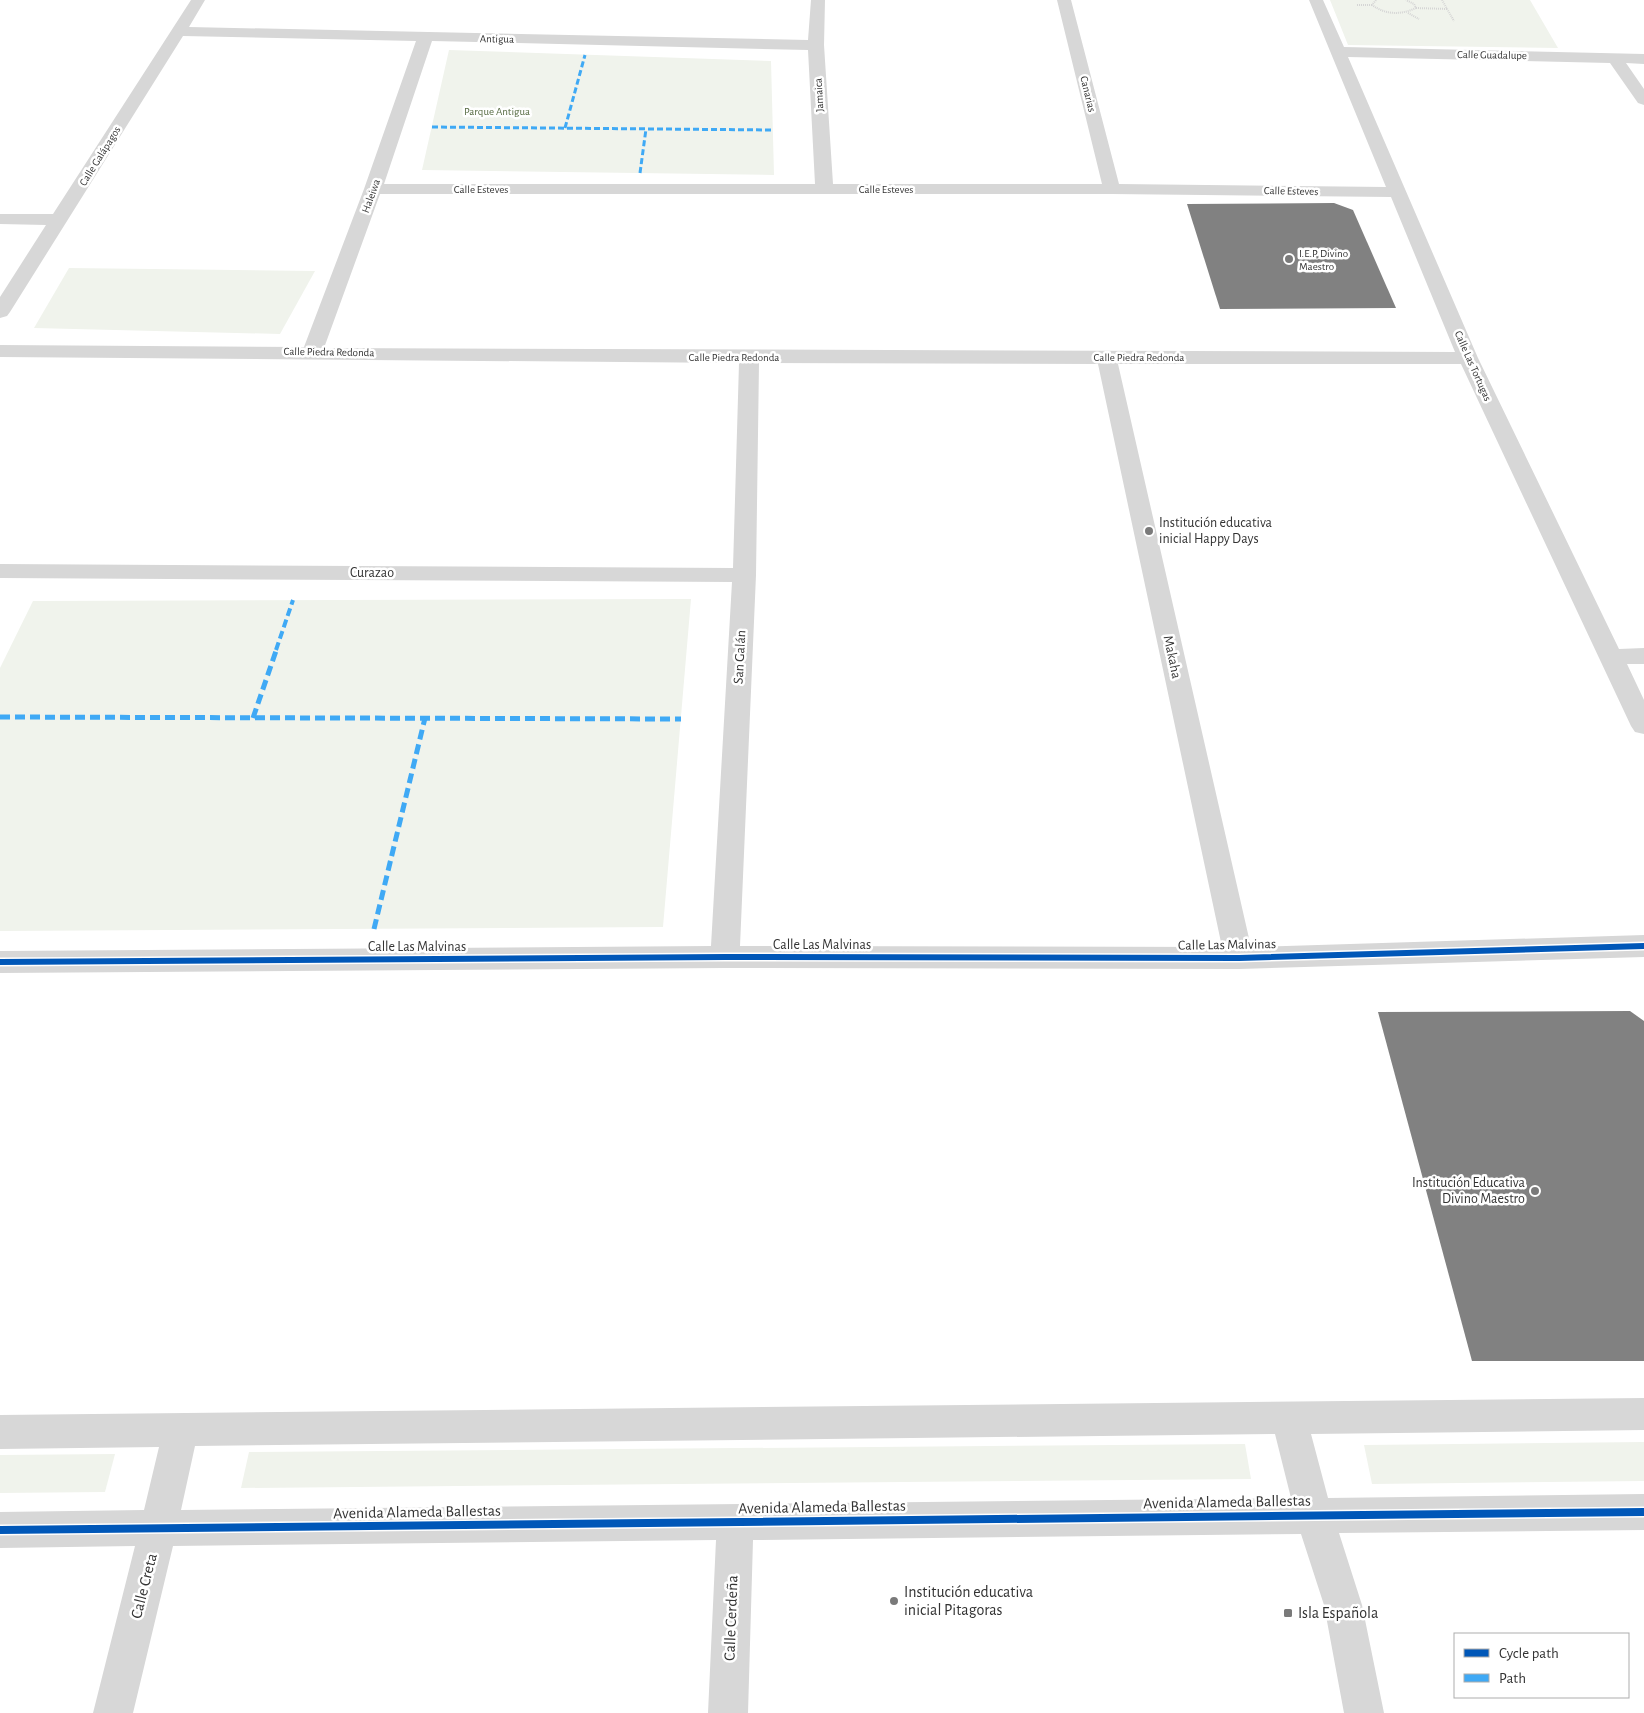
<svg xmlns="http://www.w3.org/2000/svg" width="1644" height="1713" font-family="'Alegreya Sans',sans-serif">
<rect width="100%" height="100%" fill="#fff"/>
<g fill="#f0f3ec">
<polygon points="1330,0 1530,0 1558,48 1348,45"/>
<polygon points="449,50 771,61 774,175 422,170"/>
<polygon points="69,268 315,271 280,334 34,328"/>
<polygon points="691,599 663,927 0,931 0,668 33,601"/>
<polygon points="1644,1442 1644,1481 1372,1484 1364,1445"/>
<polygon points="1245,1444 1251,1479 241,1488 249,1452"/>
<polygon points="115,1454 105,1492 0,1493 0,1455"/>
</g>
<g fill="#818181">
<polygon points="1334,203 1353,210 1396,308 1220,309 1187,204"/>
<polygon points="1630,1011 1644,1021 1644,1361 1472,1361 1378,1012"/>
</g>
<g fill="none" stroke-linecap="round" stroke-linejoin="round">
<g stroke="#d5d5d5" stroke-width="2" stroke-dasharray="1 1" stroke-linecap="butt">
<path d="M 1376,0 L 1372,5 C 1386,15 1401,15 1416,8 L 1414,4 L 1406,0"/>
<polyline points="1442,0 1454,21"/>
<polyline points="1357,5 1372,5"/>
<polyline points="1416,8 1447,9"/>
<polyline points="1408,13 1419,19"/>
</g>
<g fill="#d7d7d7" fill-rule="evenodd">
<path d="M 191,0 L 205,0 L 189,27 L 808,40 L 811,0 L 825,0 L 824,45 L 833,184 L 1102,184 L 1057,0 L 1071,0 L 1119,184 L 1386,187 L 1309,0 L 1323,0 L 1344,47 L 1644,54 L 1644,64 L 1626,63 L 1644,89 L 1644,105 L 1638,103 L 1610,63 L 1348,57 L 1478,358 L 1619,649 L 1644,648 L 1644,664 L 1627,664 L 1644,700 L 1644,734 L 1635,732 L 1631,726 L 1461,364 L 1118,364 L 1251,947 L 1644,935 L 1644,957 L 1239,969 L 725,968 L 0,973 L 0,951 L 711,946 L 732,582 L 0,578 L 0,564 L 733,568 L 739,363 L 0,357 L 0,345 L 304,347 L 364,189 L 416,41 L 183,36 L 10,312 L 7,316 L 0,318 L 0,297 L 46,225 L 0,224 L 0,214 L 53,214 ZM 432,41 L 808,50 L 815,184 L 384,184 ZM 380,194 L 1112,194 L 1391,197 L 1455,352 L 324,348 ZM 759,363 L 1098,364 L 1222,947 L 740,946 L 756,575 Z"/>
<path d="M 1644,1398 L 1644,1430 L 1311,1434 L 1328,1498 L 1644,1494 L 1644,1530 L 1339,1533 L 1362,1605 L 1384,1713 L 1344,1713 L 1324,1605 L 1301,1534 L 753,1540 L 748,1713 L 708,1713 L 716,1540 L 173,1546 L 133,1713 L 93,1713 L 135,1546 L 0,1548 L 0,1512 L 144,1510 L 159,1447 L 0,1449 L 0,1415 ZM 1275,1434 L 1291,1498 L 181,1510 L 195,1446 Z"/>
</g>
<g stroke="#3fa9f5" stroke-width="3" stroke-dasharray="6 3" stroke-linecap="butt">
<polyline points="432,127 773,130"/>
<polyline points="565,128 585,55"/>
<polyline points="640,173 646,129"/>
</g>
<polyline stroke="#3fa9f5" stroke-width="4" stroke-dasharray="8 4" stroke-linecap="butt" points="276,650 293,600"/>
<g stroke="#3fa9f5" stroke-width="5" stroke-dasharray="10 5" stroke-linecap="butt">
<polyline points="0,717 681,719"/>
<polyline points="253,718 277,648"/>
<polyline points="374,929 425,718"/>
</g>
<g stroke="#fff" stroke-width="9">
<polyline id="cycleway-far1" points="0,962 725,957 1239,958 1644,946"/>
</g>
<g stroke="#fff" stroke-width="11">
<polyline id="cycleway" points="0,1530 1644,1512"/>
</g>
<use href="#cycleway-far1" stroke="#0057b8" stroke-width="6"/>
<use href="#cycleway" stroke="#0057b8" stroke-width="8"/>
</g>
<g fill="#7a7a7a" stroke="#fff" stroke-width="2">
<circle cx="1289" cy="259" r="5"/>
<circle cx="1149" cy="531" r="5"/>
<circle cx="1535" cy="1191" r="5"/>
<circle cx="894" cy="1601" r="5"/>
<rect x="1283" y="1608" width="10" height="10" rx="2.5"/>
</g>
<g text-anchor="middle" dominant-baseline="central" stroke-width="5" stroke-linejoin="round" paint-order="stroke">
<g font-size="11" fill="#333" stroke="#fff">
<text transform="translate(497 39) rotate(1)">Antigua</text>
<text transform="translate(1492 55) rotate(1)">Calle Guadalupe</text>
<text transform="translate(1088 94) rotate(76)">Canarias</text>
<text transform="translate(819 95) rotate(-93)">Jamaica</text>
<text transform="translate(100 156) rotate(-58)">Calle Galápagos</text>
<text x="481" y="189">Calle Esteves</text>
<text x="886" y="189">Calle Esteves</text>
<text transform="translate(1291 191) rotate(1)">Calle Esteves</text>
<text transform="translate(371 196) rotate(-70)">Haleiwa</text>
<text transform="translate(329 352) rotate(1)">Calle Piedra Redonda</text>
<text x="734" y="357">Calle Piedra Redonda</text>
<text x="1139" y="357">Calle Piedra Redonda</text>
<text transform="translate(1473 366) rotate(66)">Calle Las Tortugas</text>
</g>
<g font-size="11" fill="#576b43" stroke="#fff">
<text x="497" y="111">Parque Antigua</text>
</g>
<g font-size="11" fill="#333" stroke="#fff" text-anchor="start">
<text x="1299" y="253">I.E.P. Divino<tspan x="1299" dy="13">Maestro</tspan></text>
</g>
<g font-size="14" fill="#333" stroke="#fff" text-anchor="start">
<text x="1159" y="523">Institución educativa<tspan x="1159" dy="16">inicial Happy Days</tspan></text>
<text x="1525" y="1183" text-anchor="end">Institución Educativa<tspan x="1525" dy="16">Divino Maestro</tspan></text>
</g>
<g font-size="14" fill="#333" stroke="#fff">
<text x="372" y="573">Curazao</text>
<text transform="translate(740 657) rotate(-87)">San Galán</text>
<text transform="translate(1172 657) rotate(78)">Makaha</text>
<text x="822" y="945">Calle Las Malvinas</text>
<text transform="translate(1227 945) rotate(-1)">Calle Las Malvinas</text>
<text x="417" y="947">Calle Las Malvinas</text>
</g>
<g font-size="16" fill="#333" stroke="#fff">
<text transform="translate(1227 1502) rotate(-1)">Avenida Alameda Ballestas</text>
<text transform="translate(822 1507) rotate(-1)">Avenida Alameda Ballestas</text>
<text transform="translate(417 1512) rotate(-1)">Avenida Alameda Ballestas</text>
<text transform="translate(144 1586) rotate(-76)">Calle Creta</text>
<text transform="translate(731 1618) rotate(-88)">Calle Cerdeña</text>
</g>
<g font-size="16" fill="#333" stroke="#fff" text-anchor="start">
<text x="904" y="1592">Institución educativa<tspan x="904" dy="18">inicial Pitagoras</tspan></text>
<text x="1298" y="1613">Isla Española</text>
</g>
</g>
<rect x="1454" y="1633" width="175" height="65" fill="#ffffff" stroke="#adadad"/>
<rect x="1464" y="1649" width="25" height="8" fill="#0057b8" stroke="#adadad"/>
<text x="1499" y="1658" font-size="15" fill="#333333">Cycle path</text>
<rect x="1464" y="1674" width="25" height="8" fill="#3fa9f5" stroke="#adadad"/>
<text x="1499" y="1683" font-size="15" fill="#333333">Path</text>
</svg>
